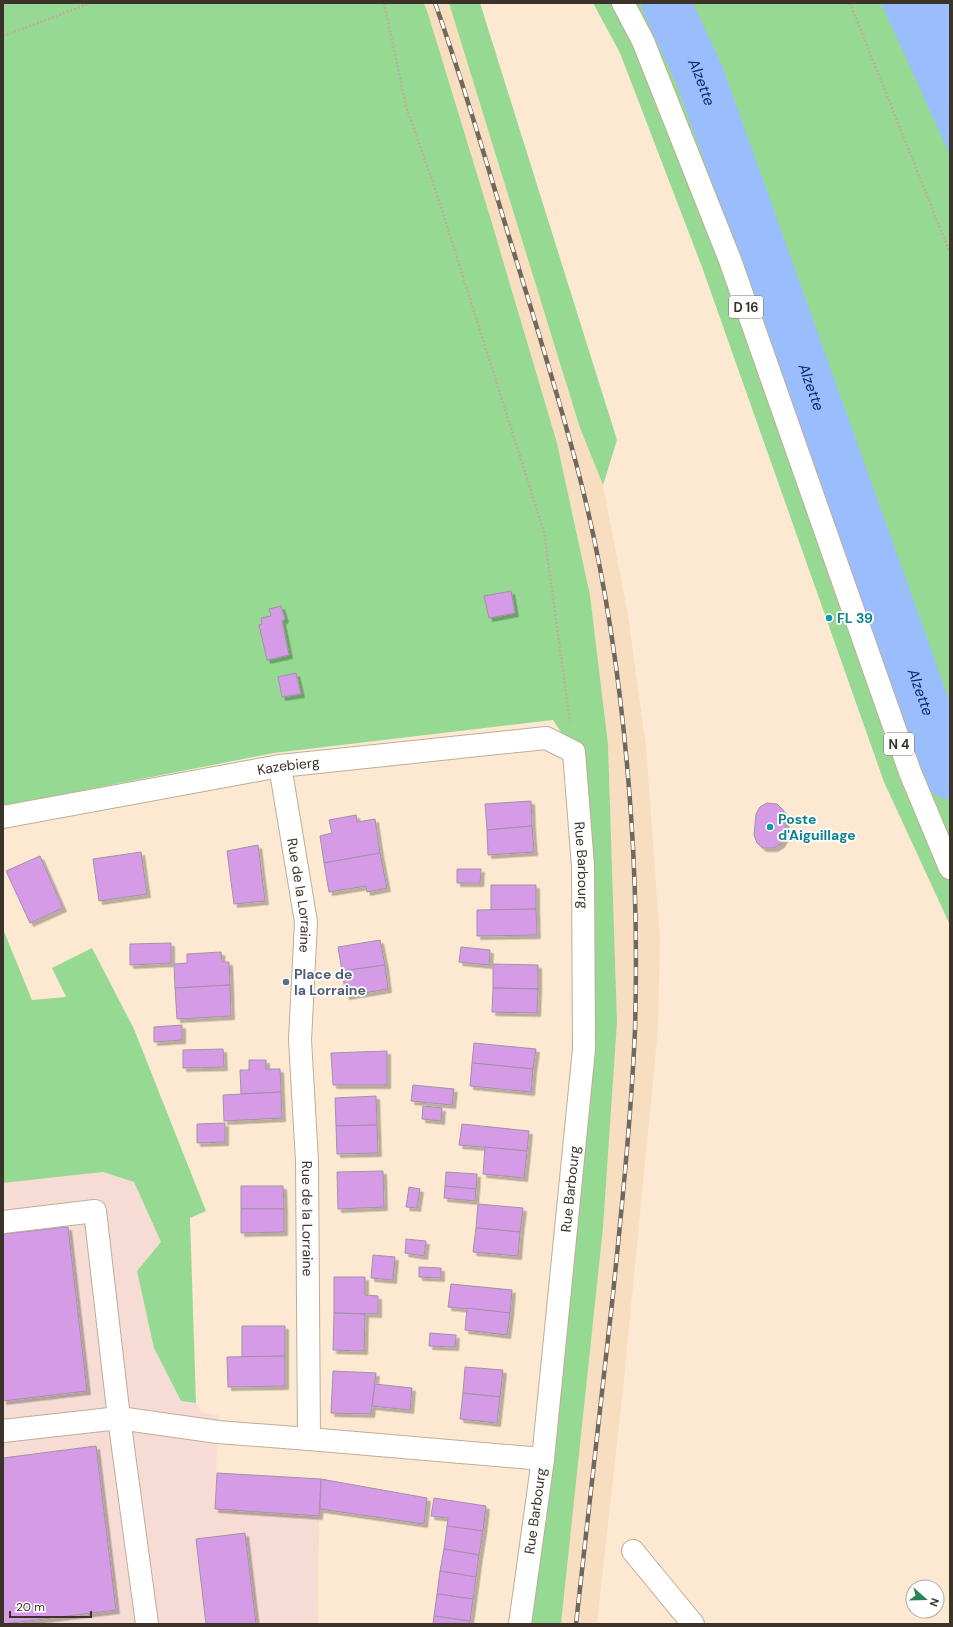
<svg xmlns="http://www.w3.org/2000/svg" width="953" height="1627" font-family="'DM Sans',sans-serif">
<defs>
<filter id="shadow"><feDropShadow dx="3.5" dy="3.5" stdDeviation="0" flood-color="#0004"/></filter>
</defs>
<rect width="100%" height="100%" fill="#fde9d2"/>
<polygon fill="#f6dcd5" points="103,1172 134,1182 161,1242 137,1271 181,1401 196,1403 201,1412 218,1415 215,1509 319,1516 318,1624 3,1624 3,1183"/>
<polygon fill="#f7dec1" points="424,3 449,3 452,11 515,212 580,428 603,485 628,615 646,746 660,939 658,1029 623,1389 597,1624 561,1624 603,1228 617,1022 608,744 590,595 557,443 491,220"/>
<g fill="#96d992">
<polygon points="3,3 424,3 429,17 491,220 557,443 590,595 608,744 617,1022 603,1228 561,1624 520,1624 584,1049 574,752 553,720 274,753 3,806"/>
<polygon points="449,3 480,3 617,440 603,485 580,428"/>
<polygon points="593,3 950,3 950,925 884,782 702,267 620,53"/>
<polygon points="3,929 32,1000 66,997 52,968 92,948 134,1029 206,1211 190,1218 196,1403 181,1401 154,1348 137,1271 161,1242 134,1182 103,1172 3,1183"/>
</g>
<polygon fill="#9abefd" points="881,3 950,3 950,155"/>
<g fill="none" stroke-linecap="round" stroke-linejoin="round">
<path stroke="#9abefd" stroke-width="49" id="s1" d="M 666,3 L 699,74 L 950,775"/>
</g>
<g fill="#d69be7" stroke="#a291a7" filter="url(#shadow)">
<polygon points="511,591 515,613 489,618 484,596"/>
<polygon points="281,606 285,619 282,621 289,655 267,660 259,625 262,624 261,618 271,616 269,609"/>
<polygon points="296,673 301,694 282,697 278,677"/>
<polygon points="531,801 532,826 487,830 485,804"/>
<polygon points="767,803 777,804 783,810 786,818 784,838 781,844 774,848 763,848 757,843 754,835 756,814 760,807"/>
<polygon points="356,815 357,822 375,819 380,853 324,863 320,836 332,833 329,820"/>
<polygon points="532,826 534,852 488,855 487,830"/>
<polygon points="258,845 265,901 234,904 227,851"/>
<polygon points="141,852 147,894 99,901 93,859"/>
<polygon points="380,853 387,888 367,892 366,886 329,892 324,863"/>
<polygon points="40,856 63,908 30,923 6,871"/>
<polygon points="457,869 481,869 480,883 457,883"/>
<polygon points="491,885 536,885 536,909 491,910"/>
<polygon points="536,909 537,935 477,936 477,910"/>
<polygon points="380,940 385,965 342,971 338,947"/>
<polygon points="171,943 171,963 130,965 130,944"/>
<polygon points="461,947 490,950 489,965 459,962"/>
<polygon points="221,952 222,962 229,962 230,985 175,988 174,964 187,963 187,954"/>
<polygon points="493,964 538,965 538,989 493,988"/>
<polygon points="385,965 388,989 346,996 342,971"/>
<polygon points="230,985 231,1016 177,1019 175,988"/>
<polygon points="493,988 538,989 537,1013 492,1012"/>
<polygon points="182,1025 182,1040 154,1042 154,1027"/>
<polygon points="474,1043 536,1049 533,1069 472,1063"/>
<polygon points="223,1049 224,1067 183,1068 183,1050"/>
<polygon points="387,1051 387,1085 333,1085 331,1053"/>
<polygon points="249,1060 266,1060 266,1069 280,1069 281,1092 241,1094 240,1070 249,1070"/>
<polygon points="472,1063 533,1069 531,1092 470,1086"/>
<polygon points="413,1085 454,1089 452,1105 411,1101"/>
<polygon points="281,1092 282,1118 224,1121 223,1095"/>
<polygon points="376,1096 377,1125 336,1126 335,1098"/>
<polygon points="423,1106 442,1108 441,1121 422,1119"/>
<polygon points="225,1123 225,1142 197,1143 197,1124"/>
<polygon points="462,1124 529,1131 527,1151 459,1145"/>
<polygon points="377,1125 378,1153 337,1154 336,1126"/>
<polygon points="485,1147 527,1151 524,1178 483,1174"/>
<polygon points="383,1171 384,1207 338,1209 337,1172"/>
<polygon points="446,1172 477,1174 476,1189 445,1186"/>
<polygon points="241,1186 283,1186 284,1209 241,1209"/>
<polygon points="445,1186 476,1189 475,1201 444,1198"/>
<polygon points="409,1187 420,1189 417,1208 406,1207"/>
<polygon points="478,1204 523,1208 520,1232 476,1228"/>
<polygon points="241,1209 284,1209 284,1232 241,1233"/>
<polygon points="68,1227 87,1391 3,1401 3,1234"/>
<polygon points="476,1228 520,1232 518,1256 473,1252"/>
<polygon points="406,1239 426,1241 424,1256 405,1253"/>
<polygon points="373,1255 395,1257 393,1280 371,1278"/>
<polygon points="419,1267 441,1268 441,1278 419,1277"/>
<polygon points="334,1277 365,1277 365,1295 378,1296 378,1314 334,1313"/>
<polygon points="451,1284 512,1290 510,1313 448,1307"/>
<polygon points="467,1308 510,1313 507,1335 465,1330"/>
<polygon points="334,1313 365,1314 364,1351 333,1350"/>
<polygon points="242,1326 285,1326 285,1356 242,1357"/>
<polygon points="430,1333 456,1335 455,1347 429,1346"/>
<polygon points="285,1356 285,1386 228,1387 227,1357"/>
<polygon points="465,1367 503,1370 500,1397 463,1393"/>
<polygon points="333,1371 376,1373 371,1414 331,1413"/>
<polygon points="375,1384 412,1388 410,1410 372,1406"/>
<polygon points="463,1393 500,1397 497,1423 460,1419"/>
<polygon points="96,1446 116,1610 3,1624 3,1458"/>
<polygon points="217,1473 321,1479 319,1516 215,1509"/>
<polygon points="321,1479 427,1498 424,1524 320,1509"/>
<polygon points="434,1498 486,1506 483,1531 447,1526 448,1518 431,1516"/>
<polygon points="447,1526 483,1531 479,1555 444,1549"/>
<polygon points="245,1533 256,1624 206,1624 196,1539"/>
<polygon points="444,1549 479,1555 476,1577 440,1571"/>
<polygon points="440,1571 476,1577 473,1599 437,1594"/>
<polygon points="437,1594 473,1599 470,1621 434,1616"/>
<polygon points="434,1616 470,1621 470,1624 433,1624"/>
</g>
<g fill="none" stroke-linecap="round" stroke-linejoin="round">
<g stroke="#bfad97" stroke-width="24">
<g id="minor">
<path id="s2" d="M 280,766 L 306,922 L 300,1040 L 307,1161 L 309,1439 L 543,1459"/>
<path id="s3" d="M 3,817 L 280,766 L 546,738 L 574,752 L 583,866 L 584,1049 L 543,1459 L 520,1624"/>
<polyline points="3,1222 95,1211 119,1418 147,1624"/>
<polyline points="3,1431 119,1418 218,1432 309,1439"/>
<polyline points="633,1551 693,1624"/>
</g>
</g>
<g stroke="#bfad97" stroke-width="24">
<polyline id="major" points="623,3 643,41 730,260 910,772 950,868"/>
</g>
<g stroke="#beae9c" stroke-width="2.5" stroke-dasharray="2 2" stroke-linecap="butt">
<polyline points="384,3 406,106 438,198 544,532 570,722"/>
<polyline points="850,3 950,253"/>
<polyline points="3,36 91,3"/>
</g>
<use href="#minor" stroke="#fff" stroke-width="22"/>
<use href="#major" stroke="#fff" stroke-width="22"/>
<g stroke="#73675a" stroke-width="4.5">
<path id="rail" d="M 435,3 C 463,81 486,161 510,240 C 533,314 556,388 576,463 C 606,575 623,699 631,815 C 636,886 637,958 635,1030 C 631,1118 622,1206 613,1294 C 601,1404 588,1514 576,1624"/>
</g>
<use href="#rail" stroke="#fff" stroke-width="3" stroke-dasharray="9" stroke-linecap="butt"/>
</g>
<g fill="#0f9aa8" stroke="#fff" stroke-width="1.5">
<circle cx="829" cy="618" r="4"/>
<circle cx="770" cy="827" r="4"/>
</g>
<circle fill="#5c6f8a" stroke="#fff" stroke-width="1.5" cx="286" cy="982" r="4"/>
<g text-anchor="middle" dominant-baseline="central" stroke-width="3.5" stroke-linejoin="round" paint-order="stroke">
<g fill="#fff" stroke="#76706a" stroke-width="1">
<rect x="729" y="296" width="34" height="22" rx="3"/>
<rect x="884" y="733" width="30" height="22" rx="3"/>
</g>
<g font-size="13" font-weight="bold" fill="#3b332a">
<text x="746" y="307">D 16</text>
<text x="899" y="744">N 4</text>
</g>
<g font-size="14" font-weight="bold" fill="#0d838f" stroke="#fff" text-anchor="start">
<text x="837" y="618">FL 39</text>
<text x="778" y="819">Poste<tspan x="778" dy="16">d'Aiguillage</tspan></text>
</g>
<g font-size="14" fill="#3b332a" stroke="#fff">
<text stroke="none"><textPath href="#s3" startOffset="290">Kazebierg</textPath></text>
<text stroke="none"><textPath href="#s3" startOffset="694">Rue Barbourg</textPath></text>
<text stroke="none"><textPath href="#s2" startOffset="131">Rue de la Lorraine</textPath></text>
<text transform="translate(570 1189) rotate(-84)">Rue Barbourg</text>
<text stroke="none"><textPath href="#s2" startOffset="455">Rue de la Lorraine</textPath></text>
<text transform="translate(535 1511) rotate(-82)">Rue Barbourg</text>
</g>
<g font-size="14" font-weight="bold" fill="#4e5e75" stroke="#fff" text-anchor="start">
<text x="294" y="974">Place de<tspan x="294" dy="16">la Lorraine</tspan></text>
</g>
<g font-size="15" font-style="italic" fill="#05286a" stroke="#fff">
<text stroke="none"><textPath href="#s1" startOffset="87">Alzette</textPath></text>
<text stroke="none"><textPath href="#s1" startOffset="411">Alzette</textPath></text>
<text stroke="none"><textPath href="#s1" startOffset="735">Alzette</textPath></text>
</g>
</g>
<rect width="953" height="1627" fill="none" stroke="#3b332a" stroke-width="8"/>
<g transform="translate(925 1599) rotate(110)"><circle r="19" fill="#ffffff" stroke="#b1adaa"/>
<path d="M0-3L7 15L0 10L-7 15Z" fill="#2b8257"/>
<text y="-6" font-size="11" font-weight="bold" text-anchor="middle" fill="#3b332a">N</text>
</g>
<path d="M10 1611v6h81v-6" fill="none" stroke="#3b332a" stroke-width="2"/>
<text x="16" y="1611" font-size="12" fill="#3b332a" stroke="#ffffff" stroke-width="3" paint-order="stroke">20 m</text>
</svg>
